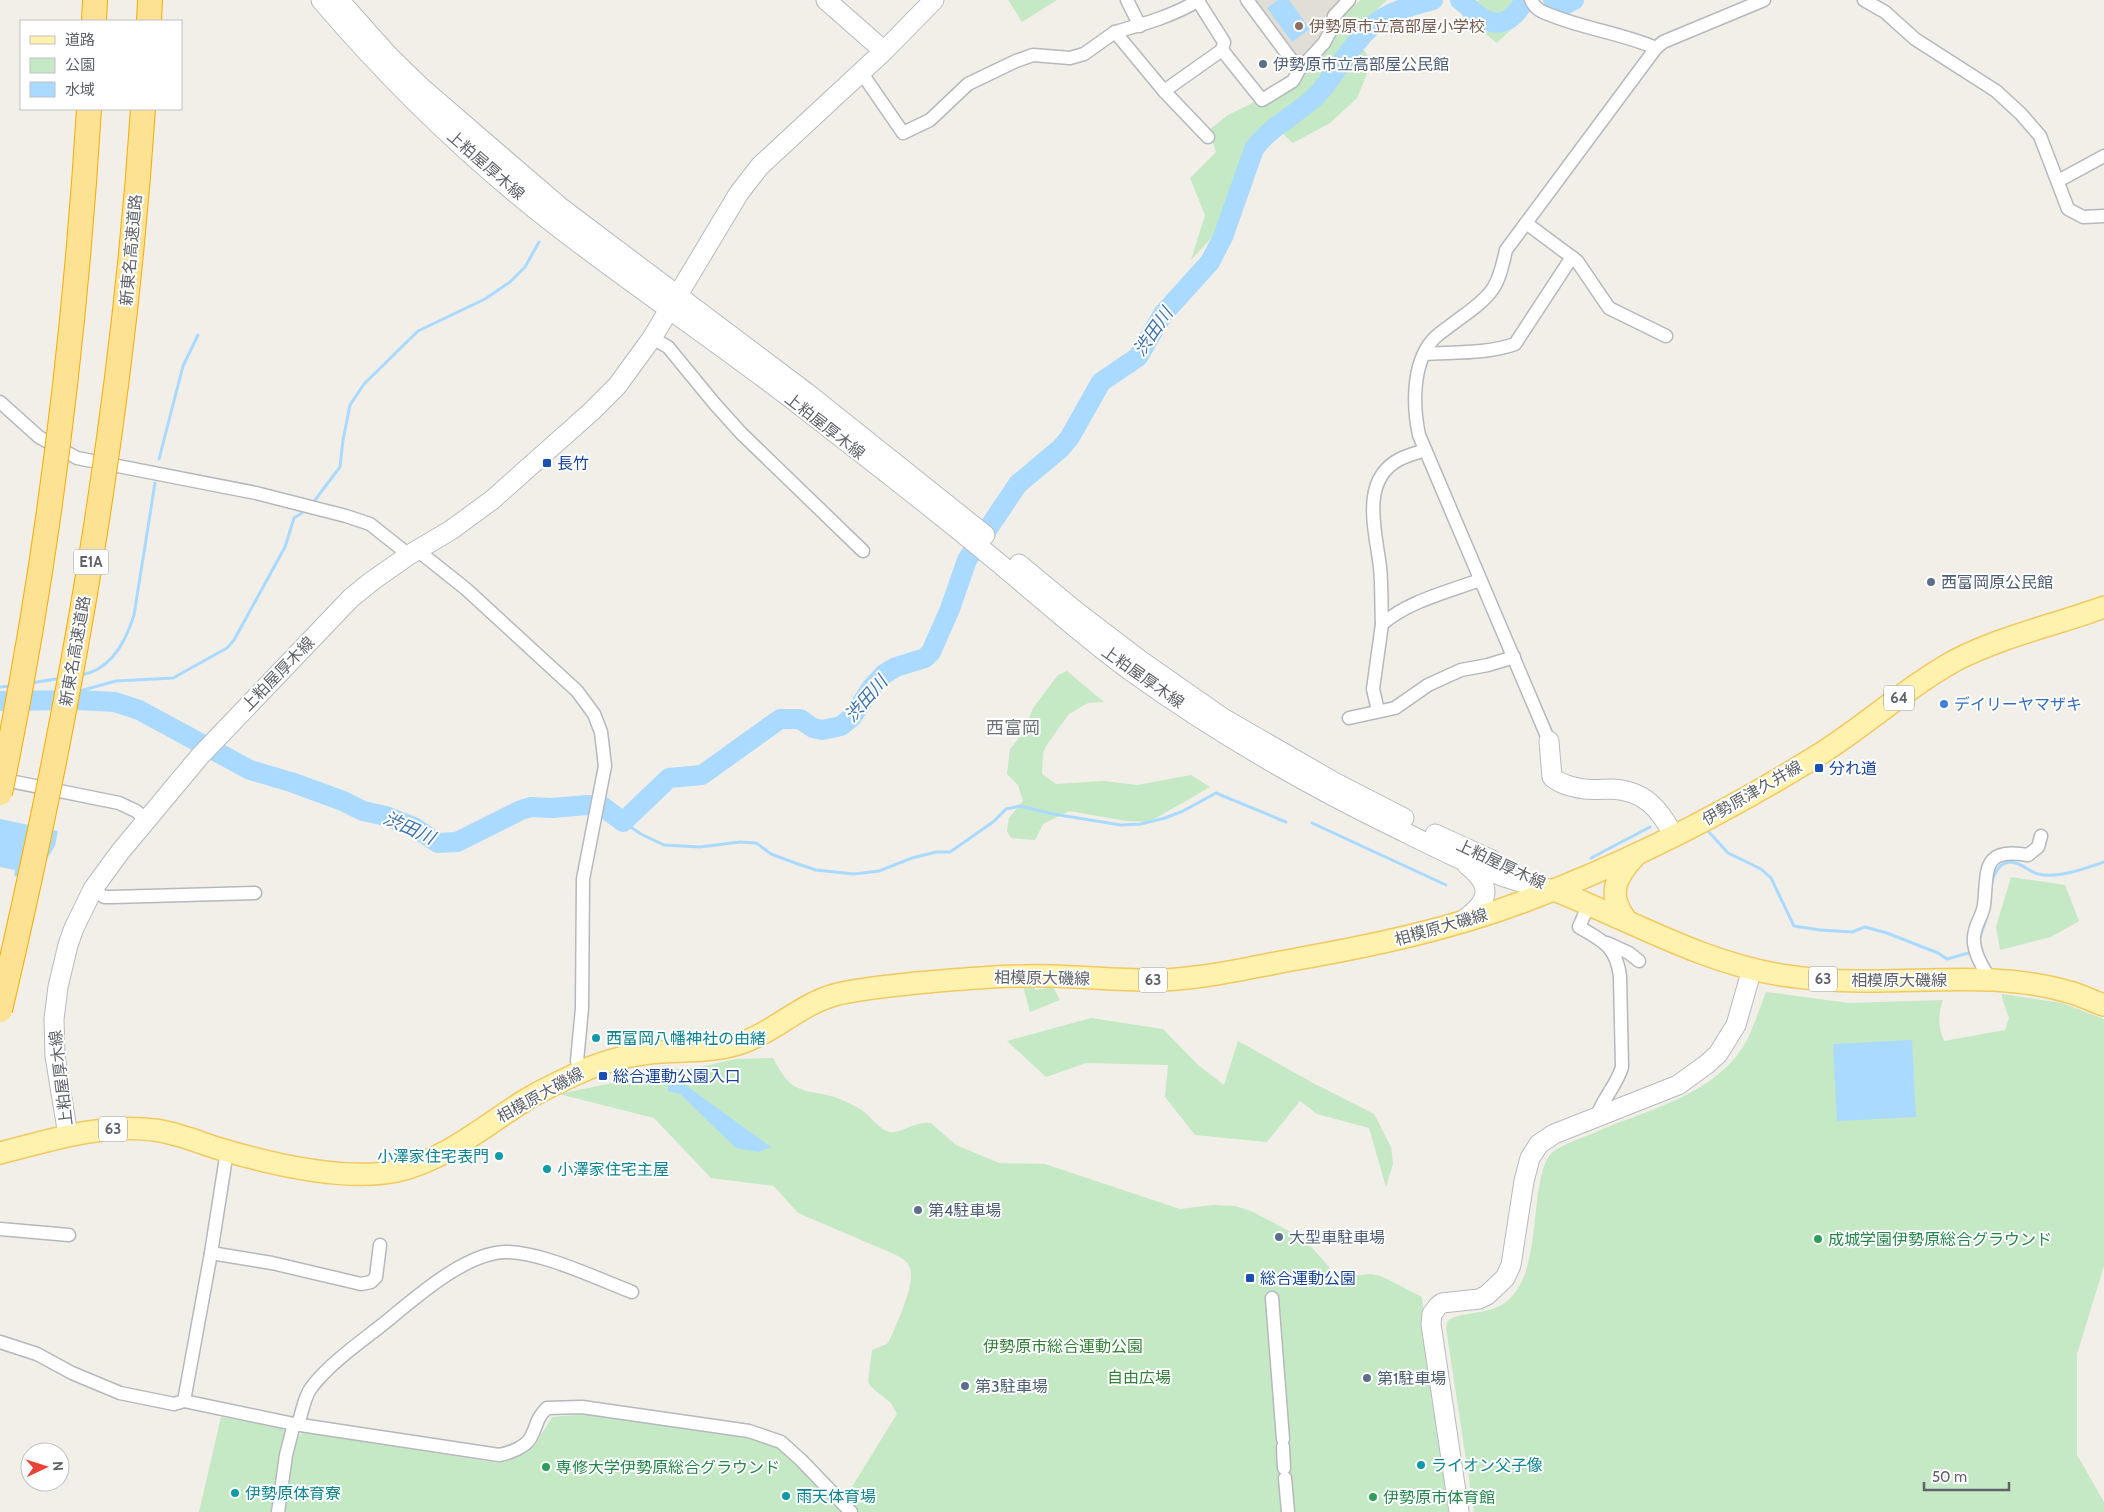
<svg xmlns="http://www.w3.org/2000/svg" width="2104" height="1512" font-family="Cabin,'Noto Sans JP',sans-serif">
<rect width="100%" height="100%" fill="#f1efe8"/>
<polygon fill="#e1ded6" points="1252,0 1341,0 1326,35 1300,66"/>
<g fill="#c5e8c5">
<polygon points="1008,0 1057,0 1022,22"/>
<polygon points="1361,0 1387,0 1352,33 1372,62 1357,98 1330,123 1293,143 1273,125 1249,143 1213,236 1191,260 1205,215 1190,178 1216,152 1209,130 1228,115 1301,79 1334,41 1344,14"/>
<polygon points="1480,0 1523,0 1528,13 1497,43 1462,16 1477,1"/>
<polygon points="1067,671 1104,702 1088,703 1069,714 1046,746 1043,753 1042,774 1056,784 1104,781 1137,785 1191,775 1210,787 1149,822 1127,821 1069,811 1043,824 1035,840 1011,838 1007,831 1009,818 1023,801 1018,785 1007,774 1010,749 1023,733 1033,708 1058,675"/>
<polygon points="2011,877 2065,885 2079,921 2051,937 2000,950 1996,927"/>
<polygon points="1023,986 1034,986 1035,990 1053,987 1060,1000 1030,1012"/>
<path d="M 1766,992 L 1849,1003 L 1943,1000 C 1938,1014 1938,1027 1944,1041 L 2005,1030 L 2009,1018 L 2002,998 L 2002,994 L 2062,1003 L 2104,1019 L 2104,1266 L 2077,1354 L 2077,1455 L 2104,1502 L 2104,1512 L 1474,1512 L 1446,1328 L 1447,1322 C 1463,1307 1496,1321 1517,1290 C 1534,1265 1534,1217 1539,1187 C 1541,1177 1543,1164 1550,1155 C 1557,1146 1582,1138 1594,1133 C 1647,1109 1719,1095 1748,1038 C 1755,1023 1760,1007 1766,992 Z"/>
<polygon points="1091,1018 1163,1029 1198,1065 1224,1085 1238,1041 1313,1083 1374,1114 1391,1147 1393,1164 1386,1187 1369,1128 1317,1114 1300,1101 1267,1142 1195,1135 1165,1097 1168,1065 1086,1063 1046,1077 1007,1041"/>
<path d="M 773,1058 C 779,1069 784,1079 794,1086 C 804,1092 820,1093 831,1096 C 841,1099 851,1104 860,1109 C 870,1115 879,1130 890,1132 C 901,1134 914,1121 931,1123 L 956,1145 L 999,1163 L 1045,1164 L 1180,1209 L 1213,1205 L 1235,1206 L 1251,1211 L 1304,1239 L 1323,1260 L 1336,1276 L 1340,1277 L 1371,1274 L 1381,1276 L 1422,1297 L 1424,1319 L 1452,1512 L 858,1512 L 845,1498 L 897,1414 L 891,1403 L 871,1387 L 868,1382 L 872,1350 L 887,1344 L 892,1335 C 898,1320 917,1281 909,1266 C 906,1260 900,1257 894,1254 L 798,1213 L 774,1186 L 711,1178 L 654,1118 L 559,1094 L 617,1082 L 652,1071 L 695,1068 L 736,1059 Z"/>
<path d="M 586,1414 L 765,1441 L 780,1447 L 847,1512 L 285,1512 C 285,1493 288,1444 303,1432 L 498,1463 L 535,1445 L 552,1417 Z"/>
<polygon points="221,1417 283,1428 286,1433 281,1452 272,1512 199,1512"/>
</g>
<g fill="#aadaff">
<polygon points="1278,0 1289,0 1310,29 1292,42 1267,8"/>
<polygon points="0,819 58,831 55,846 33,881 14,876 15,870 0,867"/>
<polygon points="1912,1040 1916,1117 1837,1121 1833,1044"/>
<polygon points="684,1084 771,1147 758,1152 736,1148 680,1094 668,1091 668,1085"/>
</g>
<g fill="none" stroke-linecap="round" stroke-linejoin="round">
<g stroke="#aadaff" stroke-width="3">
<polyline points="159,459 183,366 198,335"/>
<polyline points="315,500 340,467 343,440 350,405 364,384 418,331 485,299 510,282 525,267 539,242"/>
<path d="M 81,675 C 111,670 126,641 134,615 L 155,483"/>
<polyline points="31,683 62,678"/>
<polyline points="0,687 13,686"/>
<polyline points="76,692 116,681 173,678 227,648 234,640 285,547 294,518 302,513"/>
<polyline points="623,822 641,834 664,845 700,847 740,842 756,843 771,854 798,864 816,870 854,874 879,871 912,858 936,852 950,852 993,822 1006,809 1020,806 1053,814 1121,825 1141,824 1165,818 1183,811 1216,793 1286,822"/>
<polyline points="1312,823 1446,885"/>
<polyline points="1708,831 1728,853 1761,869 1771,878 1794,926 1820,930 1852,932 1865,927 1887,933 1938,953 1947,959 1972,952"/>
<polyline points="1591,858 1650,827"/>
<path d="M 1992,881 C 1994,875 1998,866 2005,863 C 2018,859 2027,871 2038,874 C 2056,879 2087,868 2104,862"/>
<polyline points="1980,937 1989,910"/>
</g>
<g stroke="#aadaff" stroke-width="20">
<path d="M 1460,0 C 1466,4 1470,9 1475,13 C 1500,32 1511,21 1526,0"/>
<polyline points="1553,0 1564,5 1574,0"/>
<path d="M 0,701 L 79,700 L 115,702 L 139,710 L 250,770 L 291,782 L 343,801 L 363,811 L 386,816 L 414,827 L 438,843 L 457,842 L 521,810 L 531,807 L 552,808 L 587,805 L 602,806 L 623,822 L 669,778 L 702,775 L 780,719 L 800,719 L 813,728 L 822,730 L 841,726 L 852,717 L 872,687 L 884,674 L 896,667 L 925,658 L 931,652 L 950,609 L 967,560 L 1018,484 L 1061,448 L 1070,437 L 1101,382 L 1138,357 L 1163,314 L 1210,262 L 1223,237 L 1254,149 C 1269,128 1293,116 1313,99 C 1323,90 1331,77 1339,66 C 1371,21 1379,14 1433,0"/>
</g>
<g stroke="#b5b8bc" stroke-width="15">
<g id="street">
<polyline points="1127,0 1140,26"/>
<polyline points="1247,0 1299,70"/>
<path d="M 1531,0 C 1533,4 1537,9 1541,11 C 1577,28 1619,32 1656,48 L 1663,42 L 1764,0"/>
<polyline points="1864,0 1885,12 1915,39 1996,91 2021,114 2040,136 2068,209 2083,217 2104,216"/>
<path d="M 1115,32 C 1144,24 1173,16 1199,0"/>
<polyline points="1222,50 1262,100 1293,81 1299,70 1324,43 1330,32 1334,16 1349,0"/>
<polyline points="861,72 903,133 930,120 968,84 1016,61 1033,55 1070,58 1084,54 1115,32 1164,91 1208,137"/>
<polyline points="1164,91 1222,50 1224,42 1198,1"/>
<polyline points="2058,181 2104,156"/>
<polyline points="1526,223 1577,261 1609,308 1666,336"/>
<polyline points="652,338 668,347 714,403 741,433 863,551"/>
<path d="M 1424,354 C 1454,352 1487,354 1515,344 L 1572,257"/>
<polyline points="0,402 39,437 77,458 256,493 346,516 370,524 409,555"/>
<polyline points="417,550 466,589 577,691 594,714 601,732 605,766 583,879 582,1008 577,1061 580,1072"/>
<path d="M 1382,624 C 1381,605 1382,586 1380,567 C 1376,532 1359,480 1400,459 C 1408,455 1417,453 1425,450"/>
<path d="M 1378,711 L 1373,689 L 1382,624 C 1409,601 1447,592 1480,580"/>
<polyline points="1349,718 1395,708 1428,685 1461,670 1488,665 1514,657"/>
<path d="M 1549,741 L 1419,435 C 1413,407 1412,366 1431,342 C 1436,335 1445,330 1451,325 C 1465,314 1482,304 1492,290 C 1500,279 1503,263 1506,250 L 1656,48"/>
<polyline points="0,779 119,803 136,811 147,820"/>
<polyline points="93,889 104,897 112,897 255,893"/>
<path d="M 1589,904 L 1579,927 C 1603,941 1616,946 1620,976 L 1622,1067 C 1617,1085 1603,1098 1597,1116"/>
<polyline points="1607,943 1629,953 1639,961"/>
<path d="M 1991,981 C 1982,966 1970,948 1975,931 C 1977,922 1983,914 1984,905 C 1988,870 1981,847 2028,855 L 2038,847 L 2041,836"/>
<polyline points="227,1151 211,1253 184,1401 294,1424 286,1455 278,1512"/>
<polyline points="0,1229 69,1235"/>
<polyline points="211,1253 272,1263 361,1284 371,1282 376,1277 380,1245"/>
<polyline points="1272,1298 1283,1439"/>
<polyline points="0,1342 37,1354 72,1373 120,1393 174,1404 184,1401"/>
<path d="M 294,1424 L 499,1455 C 510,1453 526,1447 531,1437 C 538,1424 535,1420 547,1408 L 582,1407 L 749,1431 L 781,1442 L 801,1460 L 851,1512"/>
<path d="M 298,1424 C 302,1414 304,1397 311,1388 C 328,1365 359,1343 382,1325 C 413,1300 464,1253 505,1252 C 540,1251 598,1279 632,1292"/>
<polyline points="1283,1447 1284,1468"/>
<polyline points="1285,1478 1288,1512"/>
</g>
</g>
<g stroke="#b6babf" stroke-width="21">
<g id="secondary">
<path d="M 321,0 C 391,82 469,158 554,224 C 635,287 721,344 802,407 C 865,456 928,504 989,555 C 1037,594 1082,636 1132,672 C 1213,730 1300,781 1390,825 C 1443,851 1496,880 1554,890"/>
<polyline points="339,0 389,56 423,89 560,207 807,393 985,535"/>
<polyline points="826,0 884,51"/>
<polyline points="1019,564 1077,612 1140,660 1223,718 1334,782 1404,818"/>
<path d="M 1549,741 L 1552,777 C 1562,785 1572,787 1584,789 C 1594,790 1603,789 1612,789 C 1645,791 1659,808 1674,836"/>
<polyline points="1435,834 1492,860"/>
<path d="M 1462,921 C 1488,903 1495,887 1467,865"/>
<polyline points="68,1135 55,1056 54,1019 58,987 68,945 74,928 93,889 120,852 200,756 351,598 372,581 409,555 451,530 492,500 592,411 617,386 652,338 739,193 760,166 884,51 934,0"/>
<polyline points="1459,1512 1431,1324 1432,1314 1438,1306 1442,1303 1479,1299 1487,1295 1505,1278 1511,1265 1524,1181 1530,1158 1539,1144 1554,1134 1678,1085 1707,1064 1718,1054 1736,1025 1752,969"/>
</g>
</g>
<g stroke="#f2c960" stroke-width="24">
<g id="primary">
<path d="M 1554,890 C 1628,919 1701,962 1781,975 C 1807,979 1834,981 1861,981 C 1929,982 2001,972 2069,992 C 2081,995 2092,1001 2104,1005"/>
<path d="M 1626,920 C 1606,894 1616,876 1636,855"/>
<path d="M 0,1153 C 51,1140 102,1123 155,1130 C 177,1133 198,1142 220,1149 C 271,1164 344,1182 397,1171 C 445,1160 483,1127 524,1101 C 540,1091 557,1083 574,1075 C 596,1064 624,1056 649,1053 C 679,1050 709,1053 738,1044 C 774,1033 801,1003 838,994 C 864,988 890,986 916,983 C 961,979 1006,975 1051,976 C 1089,977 1126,981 1163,980 C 1208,978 1253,967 1297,959 C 1375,945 1451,929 1525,901 C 1627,863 1725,813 1817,756 C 1865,726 1907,687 1956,660 C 2003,636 2055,625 2104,607"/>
</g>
</g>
<g stroke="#f9ab00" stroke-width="26">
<g id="highway">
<polyline points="94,21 95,0"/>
<polyline points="149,21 150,0"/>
</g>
</g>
<use href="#street" stroke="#fff" stroke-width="12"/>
<use href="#secondary" stroke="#fff" stroke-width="19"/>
<use href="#primary" stroke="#fff2af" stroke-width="21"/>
<use href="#highway" stroke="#fde293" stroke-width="24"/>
<g stroke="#f9ab00" stroke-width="26" stroke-linecap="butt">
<g id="highway-bridge">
<path d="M 0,793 C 47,568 75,338 89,109"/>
<path d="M 0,1010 C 70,713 123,413 143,109"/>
</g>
</g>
<use href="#highway-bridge" stroke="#fde293" stroke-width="24"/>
</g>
<circle fill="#8d6e63" stroke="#fff" stroke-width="2" cx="1299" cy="26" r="5"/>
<g fill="#5c6f8a" stroke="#fff" stroke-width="2">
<circle cx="1263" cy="64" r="5"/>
<circle cx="1931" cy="582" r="5"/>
<circle cx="918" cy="1210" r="5"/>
<circle cx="1279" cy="1237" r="5"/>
<circle cx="1367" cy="1378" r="5"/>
<circle cx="965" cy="1386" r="5"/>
</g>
<g fill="#1a4fb4" stroke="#fff" stroke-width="2">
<rect x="542" y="458" width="10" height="10" rx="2.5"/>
<rect x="1814" y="763" width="10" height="10" rx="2.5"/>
<rect x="598" y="1071" width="10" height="10" rx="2.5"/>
<rect x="1245" y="1273" width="10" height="10" rx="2.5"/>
</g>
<circle fill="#3f7fe0" stroke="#fff" stroke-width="2" cx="1944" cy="704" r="5"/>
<g fill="#0f9aa8" stroke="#fff" stroke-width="2">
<circle cx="596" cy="1038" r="5"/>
<circle cx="499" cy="1156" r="5"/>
<circle cx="547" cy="1169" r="5"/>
<circle cx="1421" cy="1465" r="5"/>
<circle cx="235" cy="1493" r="5"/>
<circle cx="786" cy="1496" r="5"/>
</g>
<g fill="#2e9e5b" stroke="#fff" stroke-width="2">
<circle cx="1818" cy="1239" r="5"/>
<circle cx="546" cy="1467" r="5"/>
<circle cx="1373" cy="1497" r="5"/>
</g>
<g text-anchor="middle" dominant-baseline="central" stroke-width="4" stroke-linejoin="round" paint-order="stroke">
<g fill="#fff" stroke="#8f9295" stroke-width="1">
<rect x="73.5" y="549.5" width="35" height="25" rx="4"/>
<rect x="1884" y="685.5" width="30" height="25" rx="4"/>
<rect x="1809" y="966.5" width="28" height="25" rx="4"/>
<rect x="1139" y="967.5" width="28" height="25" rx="4"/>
<rect x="99" y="1116.5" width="28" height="25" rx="4"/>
</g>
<g font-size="15" font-weight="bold" fill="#5f6368">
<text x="91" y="562">E1A</text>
<text x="1899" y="698">64</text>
<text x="1823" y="979">63</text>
<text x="1153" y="980">63</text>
<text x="113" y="1129">63</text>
</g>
<g font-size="16" fill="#785e54" stroke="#fff" text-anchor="start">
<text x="1309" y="26">伊勢原市立高部屋小学校</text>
</g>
<g font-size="16" fill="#4e5e75" stroke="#fff" text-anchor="start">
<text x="1273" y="64">伊勢原市立高部屋公民館</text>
<text x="1941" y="582">西富岡原公民館</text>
<text x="928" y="1210">第4駐車場</text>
<text x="1289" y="1237">大型車駐車場</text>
<text x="1377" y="1378">第1駐車場</text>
<text x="975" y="1386">第3駐車場</text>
</g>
<g font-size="16" fill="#5f6368" stroke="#fff">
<text transform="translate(486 165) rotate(41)">上粕屋厚木線</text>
<text transform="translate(131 250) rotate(-85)">新東名高速道路</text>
<text transform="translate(825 426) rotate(38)">上粕屋厚木線</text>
<text transform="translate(75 651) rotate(-80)">新東名高速道路</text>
<text transform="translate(278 674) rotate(-46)">上粕屋厚木線</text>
<text transform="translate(1143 677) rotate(35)">上粕屋厚木線</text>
<text transform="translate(1752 793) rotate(-30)">伊勢原津久井線</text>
<text transform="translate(1501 864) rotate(25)">上粕屋厚木線</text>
<text transform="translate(1441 927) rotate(-16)">相模原大磯線</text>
<text transform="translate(1042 978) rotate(1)">相模原大磯線</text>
<text x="1899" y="980">相模原大磯線</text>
<text transform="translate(61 1078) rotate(-97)">上粕屋厚木線</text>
<text transform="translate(540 1095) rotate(-29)">相模原大磯線</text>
</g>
<g font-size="16" fill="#164399" stroke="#fff" text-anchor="start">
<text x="557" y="463">長竹</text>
<text x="1829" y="768">分れ道</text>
<text x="613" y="1076">総合運動公園入口</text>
<text x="1260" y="1278">総合運動公園</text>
</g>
<g font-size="16" fill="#366cbe" stroke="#fff" text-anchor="start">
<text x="1954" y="704">デイリーヤマザキ</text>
</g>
<g font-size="16" fill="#0d838f" stroke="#fff" text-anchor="start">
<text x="606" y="1038">西富岡八幡神社の由緒</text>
<text x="489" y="1156" text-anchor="end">小澤家住宅表門</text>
<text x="557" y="1169">小澤家住宅主屋</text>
<text x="1431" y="1465">ライオン父子像</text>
<text x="245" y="1493">伊勢原体育寮</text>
<text x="796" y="1496">雨天体育場</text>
</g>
<g font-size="16" fill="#27864d" stroke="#fff" text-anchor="start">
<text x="1828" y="1239">成城学園伊勢原総合グラウンド</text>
<text x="556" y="1467">専修大学伊勢原総合グラウンド</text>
<text x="1383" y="1497">伊勢原市体育館</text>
</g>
<g font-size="16" fill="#348238" stroke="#fff">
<text x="1063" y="1346">伊勢原市総合運動公園</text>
<text x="1139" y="1377">自由広場</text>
</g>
<g font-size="18" font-style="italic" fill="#4174aa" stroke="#fff">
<text transform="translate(1153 332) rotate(-55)">渋田川</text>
<text transform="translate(866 699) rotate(-49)">渋田川</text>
<text transform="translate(409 828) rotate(24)">渋田川</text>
</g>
<g font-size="18" fill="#70757a" stroke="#fff">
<text x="1013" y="728">西富岡</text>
</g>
</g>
<rect x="20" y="20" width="162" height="90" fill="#ffffff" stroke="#bfc1c3"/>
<rect x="30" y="36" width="25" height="8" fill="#fff2af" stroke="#bfc1c3"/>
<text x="65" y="45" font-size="15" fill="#5f6368">道路</text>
<rect x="30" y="58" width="25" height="15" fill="#c5e8c5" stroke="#bfc1c3"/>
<text x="65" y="70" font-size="15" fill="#5f6368">公園</text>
<rect x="30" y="82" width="25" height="15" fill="#aadaff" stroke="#bfc1c3"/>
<text x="65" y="95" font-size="15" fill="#5f6368">水域</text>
<g transform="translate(45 1467) rotate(86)"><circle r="24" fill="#ffffff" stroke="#bfc1c3"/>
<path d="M0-4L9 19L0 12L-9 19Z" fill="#ea4335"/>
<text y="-8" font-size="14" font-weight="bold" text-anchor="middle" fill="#5f6368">N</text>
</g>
<path d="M1924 1482v8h85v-8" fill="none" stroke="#5f6368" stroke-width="2.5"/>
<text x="1932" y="1482" font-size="15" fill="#5f6368" stroke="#ffffff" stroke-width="4" paint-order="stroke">50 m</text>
</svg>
